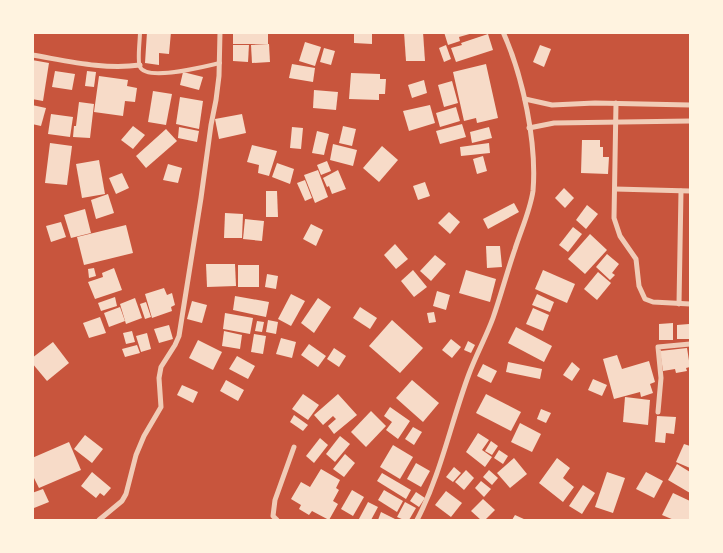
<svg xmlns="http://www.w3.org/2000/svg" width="723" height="553" font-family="'Golos Text',sans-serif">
<rect width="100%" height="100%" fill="#c8553d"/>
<g fill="#f7dbc8">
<polygon points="147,32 171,32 169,54 159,53 159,65 145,63"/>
<rect x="233" y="32" width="35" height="12"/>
<polygon points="354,32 372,32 372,44 354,43"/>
<polygon points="404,32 423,32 425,61 406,61"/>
<polygon points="444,32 472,32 473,33 459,37 460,41 448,45"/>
<polygon points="488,34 493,50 456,62 451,48 462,45 461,43"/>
<polygon points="305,42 321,47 315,66 299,61"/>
<polygon points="269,44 270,62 252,63 251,45"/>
<polygon points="233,45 249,45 248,62 233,61"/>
<polygon points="446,45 451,59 444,62 439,48"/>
<polygon points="540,45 551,49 544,67 533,62"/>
<polygon points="324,48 335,51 331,65 320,62"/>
<polygon points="32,60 49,63 43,101 32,99"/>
<polygon points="292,64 315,68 313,82 289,78"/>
<polygon points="486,64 498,118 477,123 476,118 464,121 453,72"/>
<polygon points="55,71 75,74 72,90 52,87"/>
<polygon points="87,71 96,72 94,87 85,86"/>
<polygon points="183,72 203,77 199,90 180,85"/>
<polygon points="351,73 380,74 380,79 386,79 385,94 379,94 379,100 349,99"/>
<polygon points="99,76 128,80 127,86 137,88 135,102 125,101 123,116 94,112"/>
<polygon points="424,80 427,93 412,98 408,85"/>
<polygon points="452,81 458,103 444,107 438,85"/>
<polygon points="314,90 338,92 336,110 313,108"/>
<polygon points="153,91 172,94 166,125 148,122"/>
<polygon points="180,97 203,101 199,129 176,124"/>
<polygon points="79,102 94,104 90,138 73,137 74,126 76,126"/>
<polygon points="32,105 46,108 41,126 32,124"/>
<polygon points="430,105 435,123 409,131 403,111"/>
<polygon points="456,107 460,121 440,127 436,113"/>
<polygon points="51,114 73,117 70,137 48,134"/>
<polygon points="242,114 246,133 219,139 215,119"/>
<polygon points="462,124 466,137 440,144 436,131"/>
<polygon points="133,126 145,135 133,149 121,140"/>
<polygon points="343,126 356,129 352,146 339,143"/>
<polygon points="179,127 199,131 197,142 178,138"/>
<polygon points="292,127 303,128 301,149 290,148"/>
<polygon points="489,127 492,138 472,143 470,132"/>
<polygon points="166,129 177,141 146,168 136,156"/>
<polygon points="317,131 329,134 324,155 312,153"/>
<polygon points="582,140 600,140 600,147 603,147 603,157 609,157 608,174 581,173"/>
<polygon points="50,143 72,146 67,185 45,183"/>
<polygon points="489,143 490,153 461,156 460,147"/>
<polygon points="333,144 357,150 353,166 330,160"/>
<polygon points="252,145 277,151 269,176 258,173 259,165 247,162"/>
<polygon points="382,146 398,160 379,182 363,168"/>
<polygon points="483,156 487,171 477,174 473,159"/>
<polygon points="99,160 105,194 82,198 76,164"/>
<polygon points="327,161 331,171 321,175 317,165"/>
<polygon points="277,163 294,169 290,184 272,177"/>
<polygon points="168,164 182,168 178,183 163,180"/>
<polygon points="318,170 328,197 315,203 304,175"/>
<polygon points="338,170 346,189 332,194 329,186 327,187 323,178"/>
<polygon points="122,173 129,188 116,194 109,178"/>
<polygon points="305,180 312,198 305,201 297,183"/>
<polygon points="425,182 430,196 418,200 413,186"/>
<polygon points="564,188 574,198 565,208 555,198"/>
<polygon points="266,191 277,191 278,217 266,217"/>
<polygon points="108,194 114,213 96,219 91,200"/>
<polygon points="514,203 519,212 488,229 483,219"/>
<polygon points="587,205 598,214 586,229 576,220"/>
<polygon points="85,209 91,233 71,238 64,215"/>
<polygon points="449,212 460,222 450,234 438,223"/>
<polygon points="225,213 243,214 242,238 224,238"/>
<polygon points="245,219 264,221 262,241 243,239"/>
<polygon points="61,222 66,237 51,242 46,226"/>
<polygon points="311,224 323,230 316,246 303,239"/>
<polygon points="126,225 133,253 84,265 77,237"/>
<polygon points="573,227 582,234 568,252 559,245"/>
<polygon points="590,234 607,250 585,274 568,259"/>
<polygon points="395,244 408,259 396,269 384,255"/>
<polygon points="486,246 500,246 502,267 487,268"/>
<polygon points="607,254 619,264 612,273 615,275 610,280 596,267"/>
<polygon points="435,255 446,264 431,281 420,271"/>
<polygon points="206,264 235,264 236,286 207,287"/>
<rect x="238" y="265" width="21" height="22"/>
<polygon points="94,268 96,276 89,278 88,269"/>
<polygon points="114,268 122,290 95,299 88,282 103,277 102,273"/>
<polygon points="413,270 427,287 414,297 401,281"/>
<polygon points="466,270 496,279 490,302 459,293"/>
<polygon points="543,270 575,284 567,303 535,289"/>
<polygon points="598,272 611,283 597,300 584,289"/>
<polygon points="267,274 278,276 276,289 265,287"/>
<polygon points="164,288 167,295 172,293 175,305 171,307 172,311 152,318 145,294"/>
<polygon points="437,291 450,295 446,310 433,306"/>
<polygon points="291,294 305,301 291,326 278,319"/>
<polygon points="537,294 554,302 550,312 532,305"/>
<polygon points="235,296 269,302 266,317 233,310"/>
<polygon points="115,297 117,306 101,311 98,303"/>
<polygon points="135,298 142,318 126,324 120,304"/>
<polygon points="318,298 331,307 314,333 301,323"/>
<polygon points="192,301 207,305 202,323 187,319"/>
<polygon points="146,302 151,317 145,319 140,304"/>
<polygon points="120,307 125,321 109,327 104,313"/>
<polygon points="360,307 377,318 370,329 353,318"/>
<polygon points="533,308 549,315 543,331 526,324"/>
<polygon points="434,312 436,322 429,323 427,313"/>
<polygon points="225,313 253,318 250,334 223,329"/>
<polygon points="100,317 106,333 89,338 83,323"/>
<polygon points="268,320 278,322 276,334 266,332"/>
<polygon points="392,320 423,348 400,373 369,346"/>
<polygon points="257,321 264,322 262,332 255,331"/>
<polygon points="673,323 673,340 659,340 659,324"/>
<polygon points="689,324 690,339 677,339 677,325"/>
<polygon points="169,325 173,339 159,343 154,329"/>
<polygon points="516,327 552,346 544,362 508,343"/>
<polygon points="132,331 135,342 126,344 123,333"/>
<polygon points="224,331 242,335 240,349 222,346"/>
<polygon points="147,333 151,349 141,352 136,336"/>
<polygon points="254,334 266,336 263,354 251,352"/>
<polygon points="281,338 296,342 292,358 276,354"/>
<polygon points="451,339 461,347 452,358 442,350"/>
<polygon points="198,340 222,352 213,370 189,358"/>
<polygon points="468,341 475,345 471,353 464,350"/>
<polygon points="53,342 69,363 47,381 32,363 32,358"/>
<polygon points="309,344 326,356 318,367 301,355"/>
<polygon points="137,345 140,353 125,357 122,349"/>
<polygon points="334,348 346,356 339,367 327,359"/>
<polygon points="687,348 690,367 686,368 687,371 676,373 675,369 663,371 660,351"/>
<polygon points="617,355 622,369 649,361 655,382 650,384 653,393 641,397 640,392 614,399 603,359"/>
<polygon points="237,356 255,366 248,379 229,369"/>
<polygon points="508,362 542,369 540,379 506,372"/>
<polygon points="572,362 580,369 572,381 563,375"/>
<polygon points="483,364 497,371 491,383 477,376"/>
<polygon points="593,379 607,385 602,396 588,390"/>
<polygon points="226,380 244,390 238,401 220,391"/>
<polygon points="412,380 439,403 423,422 396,398"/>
<polygon points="182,385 198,392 193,403 177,395"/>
<polygon points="303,394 319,405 308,420 292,409"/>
<polygon points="338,394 357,415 334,434 328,426 336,419 333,416 323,425 314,415"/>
<polygon points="486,394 521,412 511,431 476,413"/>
<polygon points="625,397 650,400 648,425 623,422"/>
<polygon points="390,407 410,421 398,439 386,430 392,422 384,416"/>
<polygon points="541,409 551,413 546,423 537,419"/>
<polygon points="371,411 386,426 366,447 351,432"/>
<polygon points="294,415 308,425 303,431 290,422"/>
<polygon points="657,416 676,417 674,434 666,433 665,443 655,442"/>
<polygon points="520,423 541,434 532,452 511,442"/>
<polygon points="413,427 422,432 414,445 405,439"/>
<polygon points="478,433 489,440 482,450 492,457 485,467 466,452"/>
<polygon points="85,435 103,449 92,463 74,449"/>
<polygon points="340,436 350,444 335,462 326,454"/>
<polygon points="320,438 328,445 314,463 306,456"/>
<polygon points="491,441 498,446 492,455 485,451"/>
<polygon points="69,442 81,470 39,488 32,474 32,458"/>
<polygon points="684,444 690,446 690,468 676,462"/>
<polygon points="393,445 413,457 400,479 380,467"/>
<polygon points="499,450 508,456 503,464 494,458"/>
<polygon points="345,454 355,463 344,477 333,469"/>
<polygon points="514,458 527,474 510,488 497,473"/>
<polygon points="557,458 570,468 563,478 574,487 563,502 539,483"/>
<polygon points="416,463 430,471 421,487 407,479"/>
<polygon points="677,464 690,472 690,493 668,480"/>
<polygon points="454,467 461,473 453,482 446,477"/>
<polygon points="321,469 340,480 336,488 339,490 333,501 338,504 329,520 312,511 309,515 299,509 301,505 291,499 301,482 310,487"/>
<polygon points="466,470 474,478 464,490 455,482"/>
<polygon points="489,470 498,478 492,485 483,477"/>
<polygon points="92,472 111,488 104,496 100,493 96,498 81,486"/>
<polygon points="607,472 625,478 613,513 595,507"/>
<polygon points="646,472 663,481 654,498 636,489"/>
<polygon points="382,473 411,490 406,499 377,481"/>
<polygon points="481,481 491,489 484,497 475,488"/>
<polygon points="583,485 595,493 582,514 569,506"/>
<polygon points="43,489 49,502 34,508 32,493"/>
<polygon points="352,490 364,497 353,516 341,509"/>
<polygon points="384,490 403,501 397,512 378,500"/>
<polygon points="446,491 462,503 451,517 435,505"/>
<polygon points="416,492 425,498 419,507 410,501"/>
<polygon points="673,493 690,501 690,520 674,520 662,515"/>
<polygon points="483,499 495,510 485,520 481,520 471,511"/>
<polygon points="368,502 378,507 371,520 362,520 359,519"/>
<polygon points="405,502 416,508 409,520 404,520 397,517"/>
<polygon points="381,512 395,519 394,520 378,520"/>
<polygon points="515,515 526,520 512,520"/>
</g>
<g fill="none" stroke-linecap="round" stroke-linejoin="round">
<path stroke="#f1ccb7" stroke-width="4" d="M 140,32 C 140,41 137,61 140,67 C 147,82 206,66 220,63"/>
<g stroke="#f1ccb7" stroke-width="5">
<path d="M 32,55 C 68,61 104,70 140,65"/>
<polyline points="525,99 552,105 595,103 690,105"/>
<polyline points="616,103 614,218 620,236 636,259 639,286 645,299 653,302 690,304"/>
<polyline points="529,128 554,123 690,121"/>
<polyline points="615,189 690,191"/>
<polyline points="679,304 681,191"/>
<polyline points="658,412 661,378 658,347 690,344"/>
<polyline points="99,520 122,501 126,494 136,455 144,436 161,407 159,378 161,367 175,345 179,336 201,198 211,125 216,100 219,76 220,32"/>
<polyline points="277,520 273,516 275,500 294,447"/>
<path d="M 417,520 C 441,474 451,422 469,374 C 476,355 486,337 493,318 C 501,295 507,272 515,249 C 521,230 530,211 533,191 C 537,143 523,76 503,32"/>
</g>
</g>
<rect width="723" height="553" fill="none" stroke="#fff3e0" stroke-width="68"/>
</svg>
